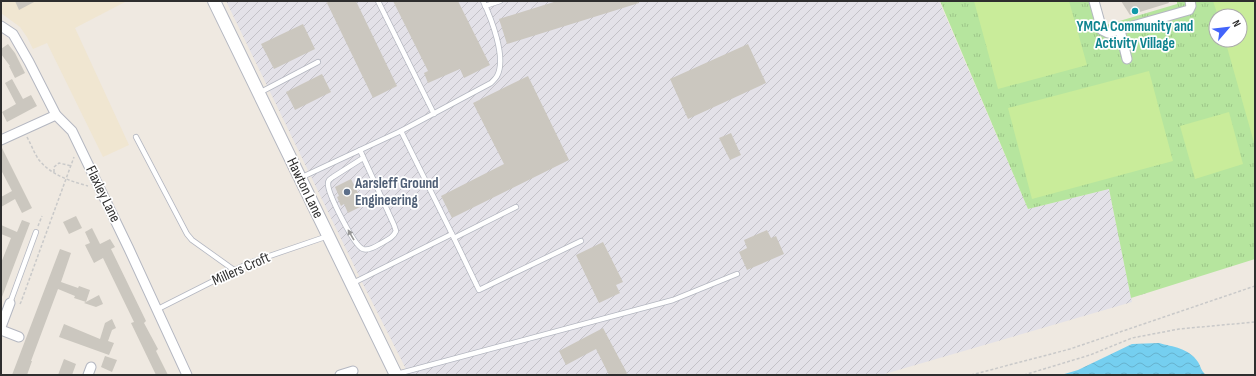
<svg xmlns="http://www.w3.org/2000/svg" width="1256" height="376" font-family="'Sofia Sans Condensed',sans-serif">
<defs>
<pattern id="industrial-furrows" width="10" height="10" patternUnits="userSpaceOnUse"><rect width="10" height="10" fill="#e3e1e8"/><path d="M-1 1l2-2M0 10L10 0M9 11l2-2" fill="none" stroke="#c3c1c7"/></pattern>
<pattern id="grass-tufts" width="24" height="20" patternUnits="userSpaceOnUse"><rect width="24" height="20" fill="#b6e59e"/><path d="M3 7l-1-3M5 7V3M7 7l1-3M15 17l-1-3M17 17v-4M19 17l1-3" fill="none" stroke="#9dc588"/></pattern>
<pattern id="water-waves" width="16" height="10" patternUnits="userSpaceOnUse"><rect width="16" height="10" fill="#75cff0"/><path d="M0 5q4-4 8 0t8 0" fill="none" stroke="#66b2ce"/></pattern>
</defs>
<rect width="100%" height="100%" fill="#efe9e1"/>
<polygon fill="url(#industrial-furrows)" points="226,1 939,1 1028,209 1109,189 1132,302 881,375 409,375 361,280"/>
<polygon fill="#f0e6d1" points="1,1 127,1 75,28 129,145 103,157 47,43 33,49 27,37 20,27 1,13"/>
<path fill="url(#grass-tufts)" fill-rule="evenodd" d="M 940,1 L 1099,1 L 1106,25 L 1177,4 L 1177,1 L 1255,1 L 1255,259 L 1131,298 L 1109,189 L 1028,209 ZM 1216,16 L 1240,16 L 1240,40 L 1216,40 Z"/>
<g fill="#c9ec9a">
<polygon points="974,1 1069,1 1087,65 998,89"/>
<polygon points="1213,1 1255,1 1255,146 1225,40 1240,40 1240,16 1218,16"/>
<polygon points="1149,71 1173,161 1032,199 1008,108"/>
<polygon points="1229,112 1243,164 1195,179 1180,126"/>
</g>
<path fill="url(#water-waves)" d="M 1159,343 C 1173,347 1189,348 1198,362 C 1201,367 1201,371 1206,375 L 1061,375 L 1078,370 L 1132,344 Z"/>
<g fill="#cbc7bf">
<polygon points="15,1 36,1 19,10"/>
<polygon points="326,1 356,1 397,86 373,98"/>
<polygon points="393,1 458,1 490,65 464,78 460,69 428,83 424,73 428,71"/>
<polygon points="557,1 639,1 639,3 507,44 499,19"/>
<polygon points="1121,1 1168,1 1169,3 1130,15"/>
<polygon points="303,24 315,49 274,69 261,44"/>
<polygon points="8,44 15,53 25,73 15,78 9,66 10,66 1,54 1,49"/>
<polygon points="748,44 766,83 688,119 670,79"/>
<polygon points="322,74 331,92 295,110 286,92"/>
<polygon points="528,76 569,160 452,218 441,196 504,164 473,103"/>
<polygon points="12,79 23,99 31,95 37,106 7,122 2,112 16,104 5,83"/>
<polygon points="731,133 741,155 730,160 719,138"/>
<polygon points="1,146 32,208 22,213 15,199 1,207 1,197 12,191 1,170"/>
<polygon points="351,179 364,205 348,213 344,204 341,206 337,197 339,196 335,187"/>
<polygon points="76,216 82,228 69,234 63,222"/>
<polygon points="22,220 30,223 2,297 1,297 1,263 11,238 1,234 1,225 17,232"/>
<polygon points="92,228 100,244 110,239 115,247 111,249 146,321 144,323 158,349 156,351 168,375 156,375 131,323 134,322 103,258 94,263 85,245 90,243 85,232"/>
<polygon points="767,230 771,238 776,236 784,254 747,270 739,252 747,248 744,240"/>
<polygon points="603,242 623,282 616,285 620,293 599,303 576,255"/>
<polygon points="60,249 71,253 61,282 78,288 79,286 90,290 86,302 74,298 75,296 58,289 31,361 32,361 27,375 12,375"/>
<polygon points="99,295 103,304 96,307 84,303"/>
<polygon points="112,319 116,328 112,330 108,341 114,343 109,355 59,337 64,324 100,339 105,323"/>
<polygon points="603,328 628,375 609,375 596,349 566,365 559,351"/>
<polygon points="105,356 117,360 112,372 101,367"/>
<polygon points="64,359 76,364 72,375 58,375"/>
</g>
<g fill="none" stroke-linecap="round" stroke-linejoin="round">
<g stroke="#b4b7c1" stroke-width="6">
<g id="service">
<polyline points="378,1 434,114"/>
<polyline points="485,6 500,1"/>
<polyline points="259,93 318,62"/>
<polyline points="136,137 187,234 192,240 234,270"/>
<path d="M 360,150 L 394,225 L 396,231 C 393,238 387,240 380,244 C 375,247 368,251 363,249 C 354,246 328,194 328,184 C 328,180 330,179 333,177 L 363,158"/>
<path d="M 300,178 L 401,131 L 491,83 C 493,81 496,78 497,76 C 507,58 491,18 483,1"/>
<polyline points="452,234 479,290 581,241"/>
<polyline points="454,238 516,207"/>
<polyline points="353,283 452,234 401,131"/>
<polyline points="10,303 36,232"/>
<polyline points="156,310 249,263 328,236"/>
<polyline points="397,374 673,300 737,274"/>
</g>
</g>
<g stroke="#b4b7c1" stroke-width="11">
<g id="minor">
<polyline points="1094,1 1102,30 1108,33 1189,10 1191,6 1190,1"/>
<polyline points="1,26 13,34 29,62 56,115 72,131 129,249 187,375"/>
<polyline points="1120,30 1127,59"/>
<polyline points="1,140 56,115"/>
<polyline points="1,327 10,303"/>
<polyline points="1,330 19,337"/>
<polyline points="88,375 91,367"/>
<polyline points="340,375 353,371"/>
</g>
</g>
<g stroke="#b4b7c1" stroke-width="14">
<polyline id="tertiary" points="214,1 396,375"/>
</g>
<g stroke="#c9c9c9" stroke-width="1.5" stroke-dasharray="3 2" stroke-linecap="butt">
<path d="M 27,137 C 31,144 34,153 39,160 C 51,175 70,181 88,186"/>
<polyline points="54,172 54,167 59,163 71,166"/>
<polyline points="38,226 42,216"/>
<polyline points="20,304 21,302 74,157"/>
<polyline points="971,375 1070,349 1255,286"/>
<polyline points="1024,375 1090,355 1132,338 1179,329 1255,322"/>
</g>
<use href="#service" stroke="#fff" stroke-width="4.5"/>
<use href="#minor" stroke="#fff" stroke-width="9"/>
<use href="#tertiary" stroke="#fff" stroke-width="12"/>
</g>
<defs><path id="oneway-solid" d="M-6-.8H1V-3.2L6.5 0L1 3.2V.8H-6Z"/></defs>
<use fill="#969696" href="#oneway-solid" transform="translate(351 235) rotate(-120)"/>
<circle fill="#0f9aa8" stroke="#fff" stroke-width="1.5" cx="1135" cy="11" r="4"/>
<circle fill="#5c6f8a" stroke="#fff" stroke-width="1.5" cx="347" cy="192" r="4"/>
<g text-anchor="middle" dominant-baseline="central" stroke-width="3.5" stroke-linejoin="round" paint-order="stroke">
<g font-size="15" font-weight="bold" fill="#0d838f" stroke="#fff">
<text x="1135" y="26">YMCA Community and<tspan x="1135" dy="17">Activity Village</tspan></text>
</g>
<g font-size="15" font-weight="bold" fill="#4e5e75" stroke="#fff" text-anchor="start">
<text x="355" y="183">Aarsleff Ground<tspan x="355" dy="17">Engineering</tspan></text>
</g>
<g font-size="15" fill="#2e2e2e" stroke="#fff">
<text transform="translate(305 188) rotate(64)">Hawton Lane</text>
<text transform="translate(103 194) rotate(64)">Flaxley Lane</text>
<text transform="translate(241 269) rotate(-24)">Millers Croft</text>
</g>
</g>
<rect width="1256" height="376" fill="none" stroke="#2e2e2e" stroke-width="4"/>
<g transform="translate(1228 28) rotate(62)"><circle r="19" fill="#ffffff" stroke="#ababab"/>
<path d="M0-3L7 15L0 10L-7 15Z" fill="#4264fb"/>
<text y="-6" font-size="11" font-weight="bold" text-anchor="middle" fill="#2e2e2e">N</text>
</g>
</svg>
